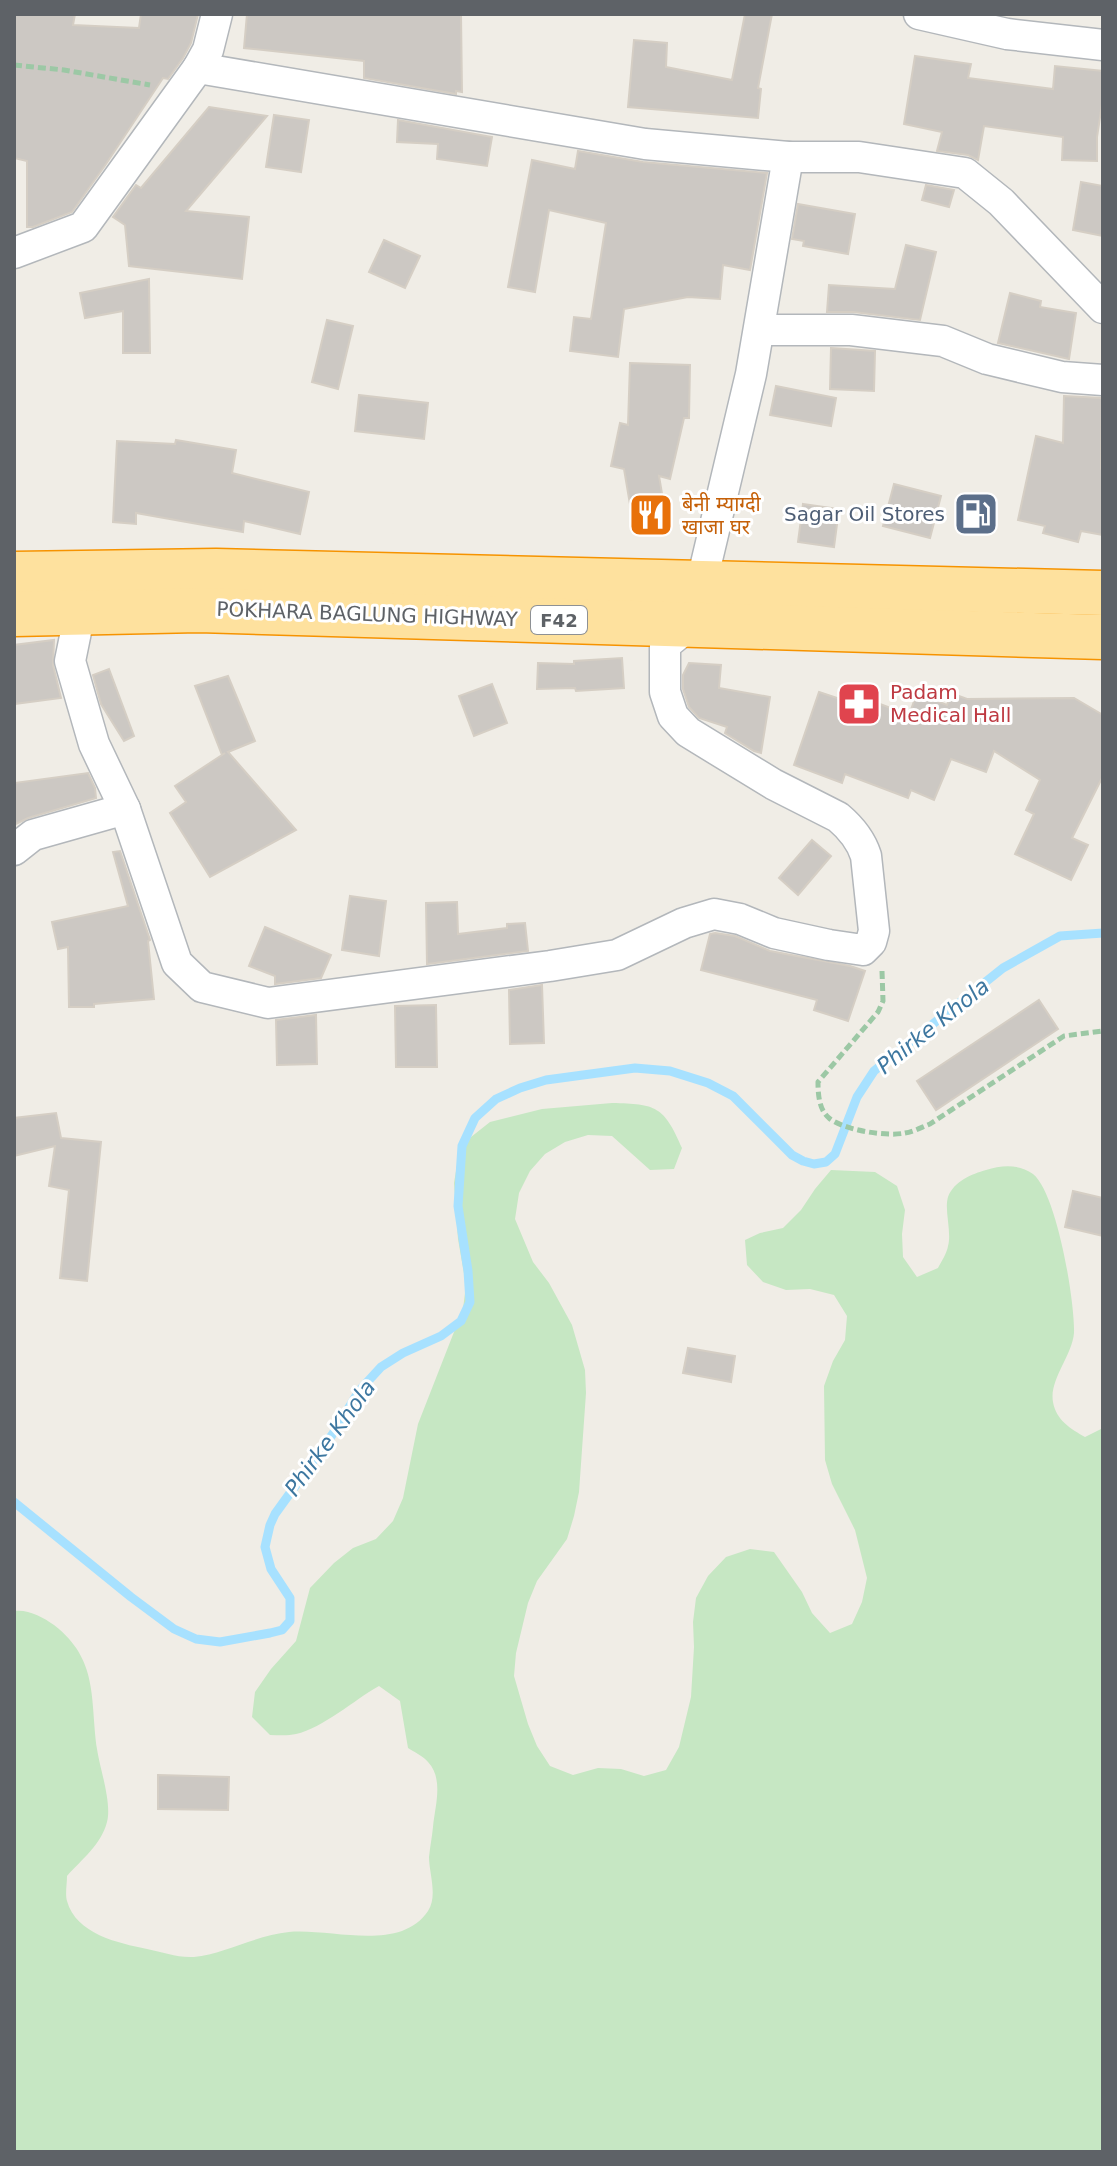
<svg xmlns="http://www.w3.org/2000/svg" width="1117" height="2166" font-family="'DejaVu Sans','Noto Sans Devanagari',sans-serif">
<rect width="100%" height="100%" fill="#f0ede6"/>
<path fill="#c6e7c3" d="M 612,1103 C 656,1104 664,1106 682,1148 L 674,1169 L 650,1170 L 612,1136 L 588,1135 L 565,1142 L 545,1154 L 530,1171 L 519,1193 L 515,1219 L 533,1262 L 549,1283 L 572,1325 L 585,1370 L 586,1393 L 579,1492 L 574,1516 L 567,1539 L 537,1581 L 528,1603 L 516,1653 L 514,1676 L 528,1724 L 537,1746 L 550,1766 L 573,1775 L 598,1768 L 621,1769 L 644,1776 L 666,1770 L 679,1747 L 691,1697 L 694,1647 L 693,1622 L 696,1598 L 708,1576 L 726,1557 L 750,1549 L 774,1552 L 802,1592 L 812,1613 L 830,1633 L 852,1624 L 862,1602 L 867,1578 L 855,1530 L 832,1484 L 825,1460 L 824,1386 L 833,1361 L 845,1340 L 847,1316 L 834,1295 L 810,1289 L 786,1290 L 763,1282 L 747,1265 L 745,1240 L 760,1233 L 783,1228 L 801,1210 L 815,1189 L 831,1170 L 875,1172 L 897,1186 L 905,1210 L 902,1234 L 903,1257 L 917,1277 L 938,1268 C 941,1262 947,1253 948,1246 C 952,1232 944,1210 948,1197 C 954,1181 972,1174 986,1170 C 1002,1165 1019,1164 1033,1174 C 1057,1193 1075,1302 1074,1333 C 1072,1356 1049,1380 1053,1402 C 1056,1420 1071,1429 1085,1437 L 1103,1428 L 1103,2152 L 14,2152 L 14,1611 C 28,1609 43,1617 54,1625 C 99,1660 90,1699 97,1749 C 100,1769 112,1803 107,1822 C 101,1845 82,1859 67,1876 C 67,1884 65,1894 67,1901 C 76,1934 118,1943 147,1949 C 163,1952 177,1958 194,1957 C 224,1954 257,1935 289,1932 C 331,1928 400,1953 428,1911 C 438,1896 429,1873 429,1857 C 430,1847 432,1837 433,1827 C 435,1806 444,1779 428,1762 C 423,1756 414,1752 408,1748 L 400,1701 L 379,1686 C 354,1700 323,1728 296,1734 C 288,1736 278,1735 270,1735 L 252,1717 L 255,1692 L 271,1669 L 296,1641 L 310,1588 L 334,1563 L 353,1548 L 376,1539 L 393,1521 L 403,1498 L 418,1424 L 463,1309 L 466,1285 L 458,1239 L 454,1183 L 458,1159 L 471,1137 L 490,1122 L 542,1109 Z"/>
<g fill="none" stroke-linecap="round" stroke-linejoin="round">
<polyline stroke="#a7e1ff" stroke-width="9" points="14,1502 131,1597 174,1629 196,1639 220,1642 270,1633 282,1630 290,1621 290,1598 271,1569 265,1547 270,1525 275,1514 332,1435 359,1391 381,1367 403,1353 441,1336 461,1321 470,1302 468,1271 458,1206 462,1146 475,1118 496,1099 520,1088 546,1080 635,1068 670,1071 708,1083 733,1096 792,1155 803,1161 814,1164 826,1162 835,1154 857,1097 874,1071 1003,968 1060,936 1103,933"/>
</g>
<g fill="#ccc8c3" stroke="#d5cec4" stroke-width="2">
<polygon points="14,14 75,14 73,25 139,28 141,14 198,14 191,43 183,58 168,79 163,78 106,164 72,212 33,227 27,227 27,161 14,158"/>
<polygon points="247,14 461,14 462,92 456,91 456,94 364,78 364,61 244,48"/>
<polygon points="745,14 772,14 758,88 761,89 758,118 628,107 634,40 667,43 666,67 732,80"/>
<polygon points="915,56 971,64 968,78 1053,89 1055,66 1103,71 1103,98 1097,137 1097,161 1062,160 1063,137 984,126 978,160 968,155 937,151 942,132 904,124"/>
<polygon points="209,107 267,116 186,211 249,217 242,279 129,266 125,225 113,217 136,185 141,188"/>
<polygon points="274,115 309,120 301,172 266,167"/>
<polygon points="398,120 492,137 487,166 437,159 438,144 397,142"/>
<polygon points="578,151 643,162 767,173 750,270 723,265 720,299 688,297 624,309 618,357 570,351 574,317 591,319 606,223 549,210 535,292 508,287 532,160 575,169"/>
<polygon points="1081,182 1103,186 1103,236 1073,230"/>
<polygon points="926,185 954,190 949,207 922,200"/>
<polygon points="798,204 855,214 848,254 803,246 804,241 792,239"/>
<polygon points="384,240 420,256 405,288 369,272"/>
<polygon points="906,245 936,252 920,320 853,312 827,312 829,285 895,289"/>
<polygon points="149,279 150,353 123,353 123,311 85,318 80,293"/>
<polygon points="1010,293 1041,301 1040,307 1076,313 1069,359 998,343"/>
<polygon points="327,320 353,326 338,389 312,382"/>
<polygon points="831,348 875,351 874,391 830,389"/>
<polygon points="630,363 690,365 689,418 684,418 670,479 659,476 666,517 633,522 624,469 611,466 620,423 628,425"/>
<polygon points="776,386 836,398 831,426 770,415"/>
<polygon points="359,395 428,403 424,439 355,431"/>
<polygon points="1064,396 1102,398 1101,469 1103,470 1103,535 1081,531 1078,542 1043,533 1045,526 1018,520 1036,436 1063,443"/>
<polygon points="176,440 236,450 232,473 309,492 300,534 244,521 243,532 136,513 136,524 113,522 117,441 175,444"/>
<polygon points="894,484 941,496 930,538 883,526"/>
<polygon points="803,504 839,509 834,547 798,542"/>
<polygon points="54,640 53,665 61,698 14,704 14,645"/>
<polygon points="622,658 624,688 576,691 575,688 537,689 538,663 574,664 574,661"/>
<polygon points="689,663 721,665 719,688 770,697 761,753 754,751 725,733 727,727 699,718 689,707 683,689 683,675"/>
<polygon points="109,669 134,736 124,741 101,704 93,675"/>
<polygon points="228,676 255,741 228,752 296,830 210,877 170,813 186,802 175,786 225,753 222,755 195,686"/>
<polygon points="492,684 507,723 474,736 459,696"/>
<polygon points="819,692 843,700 844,695 874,705 875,702 909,715 917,693 947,705 951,693 967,699 1074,698 1103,715 1103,776 1072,838 1088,845 1071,880 1015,854 1034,814 1026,810 1040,780 994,751 986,772 951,759 934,800 911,790 908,798 845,774 842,783 794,765"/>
<polygon points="88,773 95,788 96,798 28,818 14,825 14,783"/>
<polygon points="812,840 831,856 798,895 779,878"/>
<polygon points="120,851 150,940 148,941 154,999 94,1004 94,1007 69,1007 68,947 58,949 52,922 128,906 113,852"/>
<polygon points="350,896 386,901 379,956 342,950"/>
<polygon points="457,902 458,934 507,928 507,924 525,923 528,951 427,964 426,903"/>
<polygon points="265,927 331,955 321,978 275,984 275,976 249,966"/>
<polygon points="715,933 735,936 770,951 850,966 865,971 848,1021 814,1010 817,1000 701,970 710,934"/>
<polygon points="542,985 544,1043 510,1044 509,990"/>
<polygon points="1039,1000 1058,1029 936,1110 917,1081"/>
<polygon points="436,1005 437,1067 396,1067 395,1006"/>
<polygon points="316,1015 317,1064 277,1065 276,1020"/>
<polygon points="56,1113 61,1138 101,1142 87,1281 60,1278 69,1190 49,1186 55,1146 14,1156 14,1118"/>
<polygon points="1073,1191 1103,1198 1103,1236 1065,1227"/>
<polygon points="688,1348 735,1356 731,1382 683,1373"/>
<polygon points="158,1775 229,1777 228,1810 158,1809"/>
</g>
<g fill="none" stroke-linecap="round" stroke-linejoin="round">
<g stroke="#b3b7bb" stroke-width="33">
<g id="minor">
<polyline points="919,14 1007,34 1103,45"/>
<polyline points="198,68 645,144 788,157"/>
<polyline points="14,253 83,227 198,68 208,50 217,14"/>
<polyline points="760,330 851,330 943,341 987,359 1062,377 1103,380"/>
<path d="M 80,612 L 70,661 L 94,744 L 125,809 L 177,963 L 202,987 L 268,1003 L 550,966 L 617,955 L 684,923 L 714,914 L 740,919 L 774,933 L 829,945 L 863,950 L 871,942 L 874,931 L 866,856 C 861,840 851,828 838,817 L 773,784 L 688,732 L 673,716 L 665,692 L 665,645 L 692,623 L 751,374 L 788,157 L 859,157 L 965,173 L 1001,202 L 1103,308"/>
<polyline points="14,850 33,835 125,809"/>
</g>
</g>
<g stroke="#f69300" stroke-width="47">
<g id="trunk">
<polyline points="14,574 216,571 1103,593"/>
<polyline points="14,614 199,610 1103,637"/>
</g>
</g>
<g stroke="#9cc8a5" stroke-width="5" stroke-dasharray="8 4" stroke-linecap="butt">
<polyline points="14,65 64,70 150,85"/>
<path d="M 882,971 L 883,1001 L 878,1012 L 818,1082 C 818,1094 819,1110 829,1118 C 843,1130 887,1137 905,1133 C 913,1132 922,1127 930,1124 L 1064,1036 L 1103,1031"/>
</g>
<use href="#minor" stroke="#fff" stroke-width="30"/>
<use href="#trunk" stroke="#fee19e" stroke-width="44"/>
</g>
<defs>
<g id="fuel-square" transform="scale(2.3)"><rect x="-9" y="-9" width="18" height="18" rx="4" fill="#5c6f8a" stroke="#fff"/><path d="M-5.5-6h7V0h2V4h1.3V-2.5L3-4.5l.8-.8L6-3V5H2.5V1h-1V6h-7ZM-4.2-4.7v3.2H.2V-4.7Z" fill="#fff"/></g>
<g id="restaurant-square" transform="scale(2.3)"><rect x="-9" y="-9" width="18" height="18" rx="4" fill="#e8710a" stroke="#fff"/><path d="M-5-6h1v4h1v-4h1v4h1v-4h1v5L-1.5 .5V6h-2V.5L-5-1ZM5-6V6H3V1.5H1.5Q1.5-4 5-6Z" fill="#fff"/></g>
<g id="pharmacy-square" transform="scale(2.3)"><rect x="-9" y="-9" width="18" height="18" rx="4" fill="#e0444e" stroke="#fff"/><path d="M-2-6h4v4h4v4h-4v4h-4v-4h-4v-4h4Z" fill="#fff"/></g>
</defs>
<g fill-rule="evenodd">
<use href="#fuel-square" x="976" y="514"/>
<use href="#restaurant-square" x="651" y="515"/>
<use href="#pharmacy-square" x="859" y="704"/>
</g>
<g text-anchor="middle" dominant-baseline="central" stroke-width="6" stroke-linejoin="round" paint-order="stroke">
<rect fill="#fff" stroke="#8e9195" stroke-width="2" x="531" y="606" width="56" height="28" rx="6"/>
<g font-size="18" font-weight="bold" fill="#5e6267">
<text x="559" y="620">F42</text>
</g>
<g font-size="20" fill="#c56008" stroke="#fff" text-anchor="start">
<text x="682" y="504">बेनी म्याग्दी<tspan x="682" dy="23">खाजा घर</tspan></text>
</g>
<g font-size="20" fill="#4e5e75" stroke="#fff" text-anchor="end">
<text x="945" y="514">Sagar Oil Stores</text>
</g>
<g font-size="20" fill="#5e6267" stroke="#fff">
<text transform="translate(367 614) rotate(2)">POKHARA BAGLUNG HIGHWAY</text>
</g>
<g font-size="20" fill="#be3a42" stroke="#fff" text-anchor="start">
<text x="890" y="692">Padam<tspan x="890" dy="23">Medical Hall</tspan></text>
</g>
<g font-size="22" font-style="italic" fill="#3d77a0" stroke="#fff">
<text transform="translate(933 1026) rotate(-39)">Phirke Khola</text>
<text transform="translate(330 1438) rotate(-54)">Phirke Khola</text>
</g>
</g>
<rect width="1117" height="2166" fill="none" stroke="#5e6267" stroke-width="32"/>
</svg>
